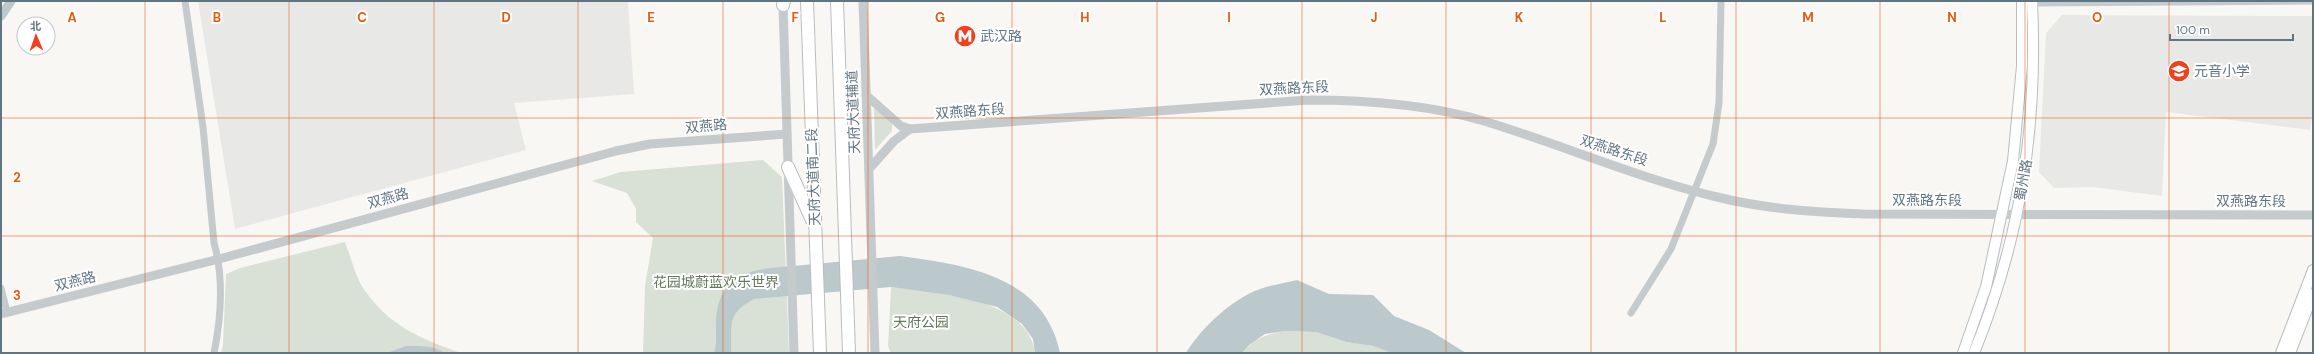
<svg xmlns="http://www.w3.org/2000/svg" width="2314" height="354" font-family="'DM Sans','Noto Sans SC',sans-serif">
<rect width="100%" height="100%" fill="#f8f7f4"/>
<g fill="#e8e9e7">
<polygon points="198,1 628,1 634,94 514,103 526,150 235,229"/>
<polygon points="2062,15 2313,16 2313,108 2310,130 2166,112 2162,196 2092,187 2054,188 2039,172 2046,33"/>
</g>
<g fill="#d9e0d5">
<polygon points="874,107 892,124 892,131 875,150"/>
<polygon points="763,160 782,177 789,353 643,353 645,286 653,238 636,222 636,209 627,193 592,181 621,172"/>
<path d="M 345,242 C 351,257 355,275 363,288 C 389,326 419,338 461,353 L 221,353 L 223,345 L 226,274 L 240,268 Z"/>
<path d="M 891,287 C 934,293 1028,297 1035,353 L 891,353 L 888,346 Z"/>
<path d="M 1286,331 L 1316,332 L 1346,342 L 1373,346 L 1392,353 L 1242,353 C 1255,338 1267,334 1286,331 Z"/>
</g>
<g fill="#bbc9cd">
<path d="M 900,256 C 965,265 1044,275 1060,353 L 1035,353 L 1033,339 L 1022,324 L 997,307 L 949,295 L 891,287 L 754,299 C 726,314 732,325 731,353 L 714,353 C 718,342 715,330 716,319 C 719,283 738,272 771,268 Z"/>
<path d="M 1297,280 L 1329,294 L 1373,295 L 1394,316 L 1429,330 L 1466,353 L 1392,353 L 1373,346 L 1346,342 L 1316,332 L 1286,331 L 1265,334 L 1249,345 L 1242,353 L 1186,353 C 1201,328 1232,299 1260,289 C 1272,285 1285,283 1297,280 Z"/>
<path d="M 406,346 C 419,346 433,345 445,353 L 387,353 Z"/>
</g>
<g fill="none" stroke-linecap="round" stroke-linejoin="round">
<polyline stroke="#bbc9cd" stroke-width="9" points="1,16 11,1"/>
<g stroke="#b7bdc1" stroke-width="12">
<g id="secondary">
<polyline points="1963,353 1986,287 2013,161 2022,66 2022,1"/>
<path d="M 1974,353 C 2021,237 2038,126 2032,1"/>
<polyline points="2281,353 2313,270"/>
<polyline points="2290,353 2313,294"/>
</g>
</g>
<g stroke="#b9bdc0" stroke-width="14">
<g id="trunk">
<polyline points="807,1 820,353"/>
<polyline points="837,1 849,353"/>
<polyline points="783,5 784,1"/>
<polyline points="788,167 812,220"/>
</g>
</g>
<g stroke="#c5cacd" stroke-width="7">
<path d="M 185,1 L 203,127 L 214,243 C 224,278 221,318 214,353"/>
<polyline points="2029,3 2313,1"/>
<polyline points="1,288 7,312"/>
<polyline points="1631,313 1671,249 1713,144 1719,103 1721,1"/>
</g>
<g stroke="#c5cacd" stroke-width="9">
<polyline points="863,1 875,353"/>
<polyline points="783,5 794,353"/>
<path d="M 866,95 L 901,126 L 910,129 L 1308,100 C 1367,100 1427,104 1484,121 C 1562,145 1638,178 1717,197 C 1765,209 1814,212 1863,214 L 2313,215"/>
<polyline points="869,169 894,141 910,129"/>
<polyline points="1,314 219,259 616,151 650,144 787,134"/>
</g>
<use href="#secondary" stroke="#fff" stroke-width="10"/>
<use href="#trunk" stroke="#fff" stroke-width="12"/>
</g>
<path fill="none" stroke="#e8590c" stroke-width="1" stroke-opacity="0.55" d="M 145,1 L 145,353M 289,1 L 289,353M 434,1 L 434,353M 578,1 L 578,353M 723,1 L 723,353M 868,1 L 868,353M 1012,1 L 1012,353M 1157,1 L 1157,353M 1302,1 L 1302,353M 1446,1 L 1446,353M 1591,1 L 1591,353M 1736,1 L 1736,353M 1880,1 L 1880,353M 2025,1 L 2025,353M 2169,1 L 2169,353M 1,118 L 2313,118M 1,236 L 2313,236"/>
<defs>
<g id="metro-disc" transform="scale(1.15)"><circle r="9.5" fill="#f1401b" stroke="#fff"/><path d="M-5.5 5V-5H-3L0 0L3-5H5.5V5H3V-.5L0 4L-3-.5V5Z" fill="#fff"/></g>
<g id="school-disc" transform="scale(1.15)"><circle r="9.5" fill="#f1401b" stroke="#fff"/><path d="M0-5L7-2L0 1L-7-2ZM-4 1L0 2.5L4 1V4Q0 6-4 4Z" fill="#fff"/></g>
</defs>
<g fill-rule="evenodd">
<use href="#metro-disc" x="965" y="36"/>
<use href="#school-disc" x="2179" y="71"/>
</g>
<g text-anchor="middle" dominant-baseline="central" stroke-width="4" stroke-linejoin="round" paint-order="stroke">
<g font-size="14" fill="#607582" stroke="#fff" text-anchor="start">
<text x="980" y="36">武汉路</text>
<text x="2194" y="71">元音小学</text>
</g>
<g font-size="14" fill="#607582" stroke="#fff">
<text transform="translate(1294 88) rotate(-3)">双燕路东段</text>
<text transform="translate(970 111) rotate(-4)">双燕路东段</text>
<text transform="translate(853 112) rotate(-92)">天府大道辅道</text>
<text transform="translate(706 126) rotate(-5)">双燕路</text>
<text transform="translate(1614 150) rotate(18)">双燕路东段</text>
<text transform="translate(813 177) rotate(-92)">天府大道南二段</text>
<text transform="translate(2023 180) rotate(-80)">蜀州路</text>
<text transform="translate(388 198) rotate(-15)">双燕路</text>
<text x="1927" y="200">双燕路东段</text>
<text x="2251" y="201">双燕路东段</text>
<text transform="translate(75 281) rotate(-14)">双燕路</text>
</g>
<g font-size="14" fill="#66795f" stroke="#fff">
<text x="716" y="282">花园城蔚蓝欢乐世界</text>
<text x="921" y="322">天府公园</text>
</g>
</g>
<g font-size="13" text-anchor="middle" font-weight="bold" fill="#e8590c" stroke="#fff" stroke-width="4" stroke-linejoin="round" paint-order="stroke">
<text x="72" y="22">A</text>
<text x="217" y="22">B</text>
<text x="362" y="22">C</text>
<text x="506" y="22">D</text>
<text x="651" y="22">E</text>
<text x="795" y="22">F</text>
<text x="940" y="22">G</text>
<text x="1085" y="22">H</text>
<text x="1229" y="22">I</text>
<text x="1374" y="22">J</text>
<text x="1519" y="22">K</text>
<text x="1663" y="22">L</text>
<text x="1808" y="22">M</text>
<text x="1952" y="22">N</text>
<text x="2097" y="22">O</text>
<text x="17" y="182">2</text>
<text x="17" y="300">3</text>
</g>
<rect width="2314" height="354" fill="none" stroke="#607582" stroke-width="4"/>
<g transform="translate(36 36) rotate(358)"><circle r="19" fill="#ffffff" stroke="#bfc8cd"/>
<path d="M0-3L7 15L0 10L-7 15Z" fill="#f1401b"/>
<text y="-6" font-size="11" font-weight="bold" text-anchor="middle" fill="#607582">北</text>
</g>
<path d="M2170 34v6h123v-6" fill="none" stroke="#607582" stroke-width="2"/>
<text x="2176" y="34" font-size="12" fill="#607582" stroke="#ffffff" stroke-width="3" paint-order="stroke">100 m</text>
</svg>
